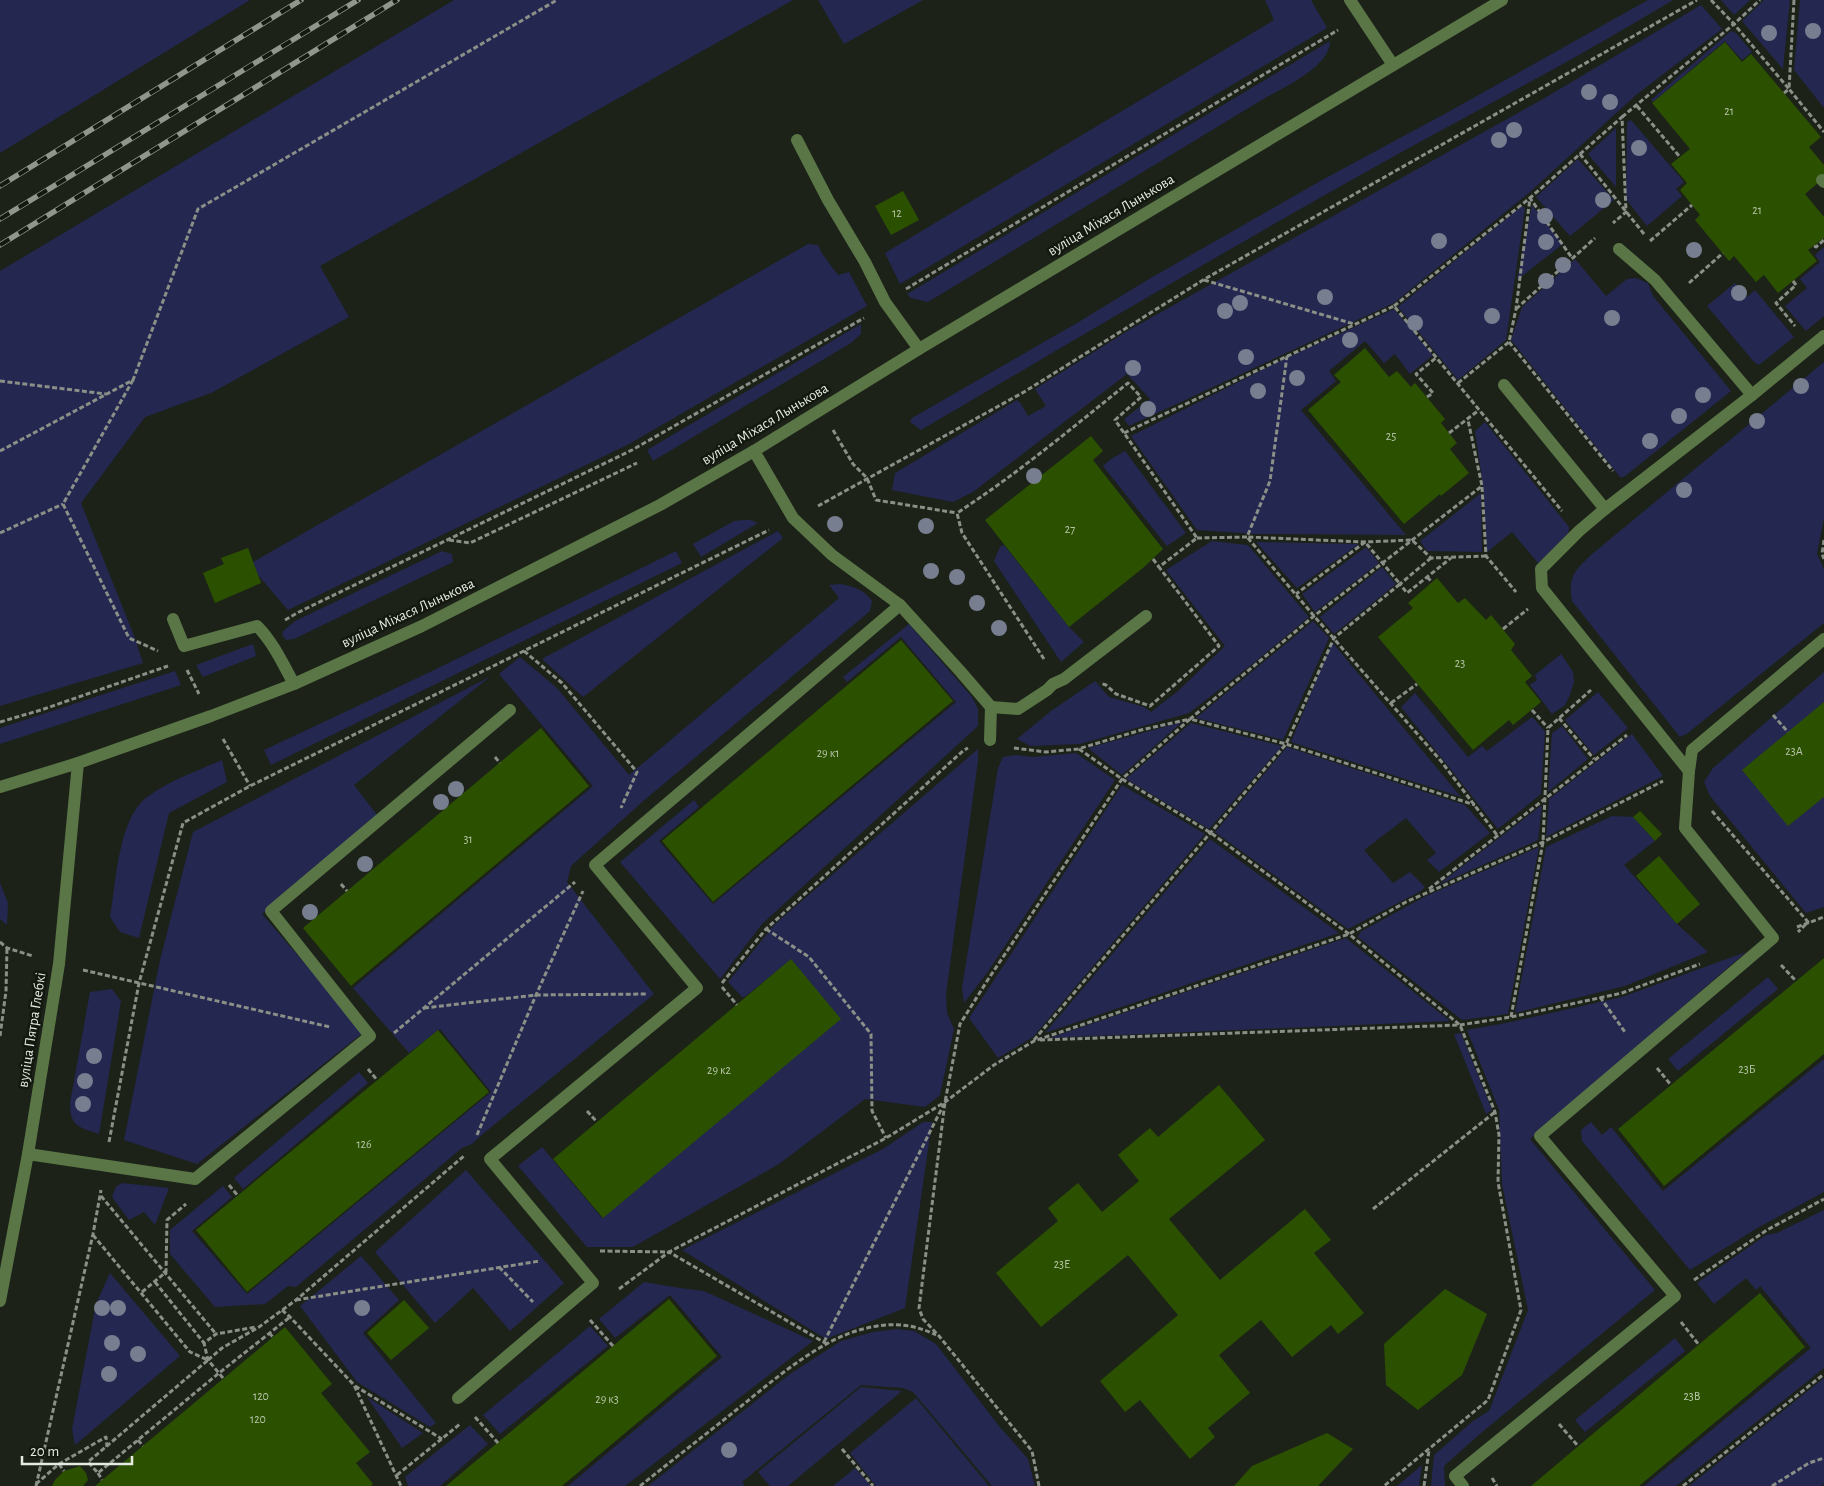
<svg xmlns="http://www.w3.org/2000/svg" width="1824" height="1486" font-family="'Alegreya Sans',sans-serif">
<rect width="100%" height="100%" fill="#1c2218"/>
<g fill="#242750">
<polygon points="0,0 250,0 0,153"/>
<polygon points="454,0 793,0 320,266 349,317 211,393 145,417 81,503 133,633 143,663 0,706 0,271"/>
<polygon points="818,0 923,0 844,44"/>
<polygon points="1265,0 1311,0 1327,28 900,284 885,253 1274,20"/>
<path d="M 1648,0 L 1673,0 C 1575,60 1473,112 1373,168 C 1221,253 1071,342 921,430 L 910,422 L 912,418 L 1077,323 L 1149,279 L 1324,179 L 1450,111 Z"/>
<polygon points="1721,0 1750,0 1734,15"/>
<polygon points="1764,0 1790,0 1783,69 1742,21"/>
<polygon points="1800,0 1824,0 1824,108 1794,70"/>
<polygon points="1701,5 1722,29 1636,95 1530,192 1394,303 1129,426 1124,419 1150,399 1127,374 973,492 953,502 892,490 895,473 1017,400 1021,404 1028,416 1046,406 1035,389 1129,330 1543,99"/>
<polygon points="1731,31 1735,32 1752,52 1742,60 1725,41 1653,102 1651,100"/>
<path d="M 1330,41 C 1331,66 1283,88 1265,98 L 928,302 L 911,298 L 907,294 Z"/>
<polygon points="1631,120 1684,182 1676,189 1682,196 1647,226 1626,199 1627,122"/>
<polygon points="1616,128 1616,187 1588,154"/>
<polygon points="1578,159 1614,200 1570,236 1536,197"/>
<polygon points="1532,205 1563,244 1517,280"/>
<polygon points="1522,206 1525,208 1506,340 1458,380 1398,307"/>
<polygon points="808,244 818,245 823,255 838,275 849,272 867,306 629,444 288,610 258,575 253,562"/>
<polygon points="1824,247 1824,316 1806,331 1785,306 1807,288 1800,279 1820,262 1815,255"/>
<polygon points="1575,259 1606,296 1627,279 1636,278 1648,283 1653,296 1731,391 1624,477 1620,477 1616,472 1511,340 1522,307"/>
<polygon points="1735,283 1747,297 1755,290 1794,337 1759,365 1754,362 1707,306"/>
<polygon points="1394,309 1433,355 1410,374 1395,354 1384,363 1365,341 1329,371 1336,381 1301,410 1406,535 1255,534 1197,530 1131,436 1284,359"/>
<polygon points="861,324 861,334 851,343 653,461 647,450"/>
<path d="M 1824,362 L 1824,518 L 1817,554 L 1824,569 L 1824,623 L 1688,733 L 1680,737 L 1572,601 C 1568,577 1574,571 1591,555 Z"/>
<polygon points="1485,422 1569,527 1568,536 1538,563 1512,532 1487,552 1483,486 1475,431"/>
<polygon points="1125,451 1186,533 1167,546 1103,466 1111,459"/>
<polygon points="1481,493 1482,552 1427,551 1420,541"/>
<polygon points="745,520 751,520 758,523 701,557 693,544 734,521"/>
<polygon points="778,531 783,538 583,697 542,659"/>
<polygon points="1212,541 1248,545 1309,617 1255,662 1189,713 1080,744 1030,746 1017,739 1051,711 1095,681 1109,697 1144,707 1151,712 1178,691 1225,646 1166,570"/>
<polygon points="1256,542 1359,544 1297,588"/>
<polygon points="1004,545 1069,627 1084,642 1061,662 994,561 1000,547"/>
<polygon points="1366,547 1379,563 1315,612 1302,594"/>
<polygon points="442,551 452,554 453,562 294,639 286,640 282,635 283,631 295,621"/>
<polygon points="676,551 682,563 271,765 264,750 428,673"/>
<polygon points="1382,567 1396,584 1334,634 1320,617"/>
<path d="M 841,584 C 855,587 864,590 872,601 L 870,611 L 641,803 L 571,866 L 567,882 L 654,994 L 484,1133 L 472,1144 L 462,1148 L 296,1287 L 288,1286 L 265,1304 L 215,1307 L 170,1254 L 170,1230 L 223,1186 L 232,1197 L 192,1231 L 247,1294 L 491,1092 L 440,1029 L 409,1053 L 353,988 L 593,786 L 499,674 L 520,657 L 557,688 L 629,775 L 839,598 L 829,585 Z"/>
<polygon points="1313,621 1329,638 1283,740 1196,718"/>
<polygon points="909,624 972,697 978,709 978,726 762,924 720,979 620,862 694,800 699,807 659,841 713,904 956,702 901,637 847,682 843,677"/>
<polygon points="1332,642 1461,797 1291,742"/>
<polygon points="253,644 256,656 203,677 196,665"/>
<polygon points="1561,654 1573,672 1574,682 1570,695 1565,705 1552,714 1530,685 1537,680 1535,675"/>
<polygon points="175,671 181,685 0,744 0,728"/>
<polygon points="1824,672 1824,907 1806,913 1710,796 1704,782 1713,768"/>
<polygon points="491,676 354,785 378,816 262,914 364,1032 197,1164 124,1140 160,960 193,832"/>
<polygon points="1598,692 1628,728 1594,755 1565,720"/>
<polygon points="1415,693 1468,757 1482,746 1487,751 1532,717 1545,731 1541,794 1498,829 1401,707"/>
<polygon points="1182,722 1122,775 1088,748"/>
<polygon points="1191,723 1282,746 1209,829 1126,779"/>
<polygon points="1562,726 1588,759 1548,792 1552,733"/>
<polygon points="1632,734 1663,776 1546,837 1549,799"/>
<polygon points="1287,747 1465,805 1490,833 1439,872 1427,860 1436,853 1406,818 1364,850 1393,883 1410,872 1425,887 1421,891 1348,929 1215,832"/>
<polygon points="978,749 978,761 946,994 947,1013 954,1029 940,1095 925,1107 865,1099 779,1164 633,1247 587,1247 518,1166 542,1147 602,1218 840,1019 791,960 743,998 728,982 775,924"/>
<polygon points="1076,753 1115,780 987,973 964,1003 962,987 998,768 1003,757 1015,755 1033,757"/>
<path d="M 222,760 L 227,782 L 169,813 L 139,938 L 120,932 L 110,917 C 116,883 118,820 146,798 C 168,781 197,771 222,760 Z"/>
<polygon points="1122,785 1205,834 1033,1037 998,1058 969,1018"/>
<polygon points="1542,805 1538,840 1438,885"/>
<polygon points="1612,816 1633,817 1655,841 1624,865 1677,924 1708,952 1625,986 1515,1013 1546,847"/>
<polygon points="1210,839 1339,933 1045,1033"/>
<polygon points="1539,847 1508,1014 1462,1020 1358,937 1360,932 1426,896"/>
<polygon points="0,883 8,903 7,925 0,919"/>
<polygon points="1346,938 1450,1021 1049,1038"/>
<polygon points="1746,952 1530,1139 1655,1290 1481,1433 1444,1466 1445,1486 1431,1486 1434,1455 1473,1421 1489,1411 1528,1310 1502,1184 1499,1110 1467,1030 1511,1022 1622,997"/>
<polygon points="1768,977 1778,989 1678,1071 1668,1059"/>
<path d="M 112,989 L 121,1001 L 99,1134 C 78,1127 70,1126 70,1103 L 90,992 Z"/>
<polygon points="1461,1033 1492,1110 1486,1114 1454,1034"/>
<polygon points="1824,1059 1824,1192 1759,1227 1690,1270 1582,1141 1581,1130 1591,1122 1602,1135 1611,1127 1663,1191"/>
<polygon points="359,1072 368,1083 243,1189 234,1178"/>
<polygon points="923,1122 932,1122 905,1308 826,1339 682,1250 883,1149"/>
<polygon points="466,1170 564,1283 510,1331 473,1288 435,1323 375,1252"/>
<polygon points="122,1183 169,1188 155,1225 144,1212 129,1220 112,1197 116,1187"/>
<polygon points="1824,1210 1824,1368 1676,1486 1644,1486 1811,1348 1760,1286 1756,1290 1746,1278 1714,1304 1697,1283 1766,1235 1777,1233"/>
<polygon points="361,1256 399,1300 363,1333 436,1423 430,1427 357,1382 300,1306"/>
<polygon points="110,1273 180,1356 75,1445 72,1429 96,1304"/>
<polygon points="644,1282 680,1288 704,1291 813,1341 625,1486 568,1486 722,1357 670,1295 615,1338 599,1319"/>
<polygon points="590,1326 608,1346 500,1434 483,1415"/>
<polygon points="897,1329 914,1331 936,1344 999,1426 1028,1459 1035,1486 992,1486 913,1392 903,1388 861,1385 742,1482 745,1486 648,1486 790,1374 841,1341 873,1332"/>
<polygon points="1675,1338 1685,1351 1585,1432 1575,1420"/>
<polygon points="1824,1378 1824,1484 1821,1486 1689,1486"/>
<polygon points="861,1387 902,1391 788,1486 770,1486 758,1472"/>
<polygon points="367,1397 423,1433 402,1448"/>
<polygon points="916,1398 989,1486 876,1486 850,1453"/>
<polygon points="470,1425 488,1444 440,1486 408,1486 405,1477"/>
<polygon points="1422,1465 1419,1486 1397,1486"/>
<polygon points="855,1468 871,1486 833,1486"/>
</g>
<g fill="#2b5100">
<polygon points="1725,42 1742,62 1751,54 1821,137 1809,147 1824,165 1824,178 1805,194 1824,217 1824,238 1808,250 1817,261 1778,293 1764,275 1756,282 1734,256 1729,261 1695,220 1700,215 1680,190 1687,183 1671,164 1690,149 1652,103"/>
<polygon points="903,191 919,220 891,235 875,206"/>
<polygon points="1365,348 1389,377 1397,371 1411,387 1415,383 1445,419 1441,423 1457,443 1450,449 1469,473 1441,496 1440,494 1404,524 1308,410 1341,382 1334,375"/>
<polygon points="1091,436 1103,451 1093,460 1163,549 1143,568 1069,627 985,520"/>
<polygon points="248,548 261,583 215,603 203,573 224,564 221,558"/>
<polygon points="1437,578 1458,603 1465,598 1486,620 1491,615 1515,644 1511,650 1532,676 1525,682 1541,702 1513,725 1509,720 1473,750 1378,637 1413,608 1408,603"/>
<polygon points="901,640 953,701 713,902 662,841"/>
<polygon points="1824,702 1824,797 1788,826 1742,770"/>
<polygon points="541,728 589,786 351,986 303,928"/>
<polygon points="1640,811 1662,834 1655,841 1633,817"/>
<polygon points="1659,856 1700,904 1677,924 1636,876"/>
<polygon points="1824,958 1824,1054 1664,1186 1618,1129"/>
<polygon points="791,959 841,1019 603,1218 553,1159"/>
<polygon points="438,1030 489,1092 247,1292 196,1230"/>
<polygon points="1219,1085 1265,1140 1169,1219 1220,1280 1305,1209 1331,1240 1314,1253 1364,1313 1338,1334 1331,1325 1292,1357 1261,1320 1219,1355 1250,1393 1208,1428 1215,1437 1190,1459 1140,1400 1125,1412 1100,1381 1178,1315 1128,1255 1041,1327 996,1273 1058,1221 1048,1208 1078,1183 1102,1212 1139,1181 1118,1155 1150,1128 1158,1137"/>
<polygon points="1445,1289 1487,1314 1462,1375 1418,1410 1386,1385 1384,1344"/>
<polygon points="1760,1293 1805,1347 1639,1486 1531,1486"/>
<polygon points="669,1299 717,1356 562,1486 446,1486"/>
<polygon points="404,1300 429,1328 391,1360 367,1333"/>
<polygon points="285,1327 332,1384 321,1393 370,1452 356,1463 373,1484 371,1486 95,1486"/>
<polygon points="1327,1433 1353,1449 1318,1486 1234,1486 1252,1466"/>
<polygon points="80,1466 86,1473 88,1480 83,1486 52,1486 55,1480 64,1471"/>
</g>
<g fill="none" stroke-linecap="round" stroke-linejoin="round">
<g stroke="#8a8f87" stroke-width="3" stroke-dasharray="5 2.5" stroke-linecap="butt">
<polyline points="1711,0 1734,24 1760,0"/>
<polyline points="1794,0 1789,89 1824,132"/>
<polyline points="1637,106 1680,157"/>
<polyline points="1622,117 1734,24 1789,89 1784,93"/>
<polyline points="1580,154 1644,234"/>
<polyline points="1650,241 1692,205"/>
<polyline points="1814,246 1816,247 1824,240"/>
<polyline points="1204,280 1354,324"/>
<polyline points="1793,281 1796,285 1776,303 1795,326"/>
<polyline points="1689,283 1723,253"/>
<polyline points="906,289 1338,30"/>
<polyline points="1394,306 1530,198 1572,258"/>
<polyline points="1516,309 1595,238"/>
<polyline points="1509,342 1613,471"/>
<polyline points="133,380 63,504 129,638 158,651"/>
<polyline points="0,381 106,394"/>
<polyline points="1458,383 1509,342 1516,309 1530,198 1622,117 1626,212 1613,223"/>
<polyline points="1427,397 1433,393 1416,374 1437,357"/>
<polyline points="833,430 853,464 867,478 876,500 957,513"/>
<polyline points="1124,433 1394,306 1562,511"/>
<polyline points="1449,433 1479,410"/>
<polyline points="0,451 133,380 198,209 557,0"/>
<polyline points="1482,487 1486,556 1516,592"/>
<polyline points="818,506 1024,392 1203,280 1697,0"/>
<polyline points="0,533 63,504"/>
<polyline points="1197,538 1247,537 1270,481 1287,356"/>
<polyline points="449,540 470,543 637,463"/>
<polyline points="1824,540 1822,554 1824,559"/>
<polyline points="1486,556 1431,558 1412,540 1365,542 1247,537 1314,616 1441,761 1497,835"/>
<polyline points="1431,558 1400,584 1407,593 1451,558"/>
<polyline points="1153,559 1159,567"/>
<polyline points="1427,577 1432,582"/>
<polyline points="285,620 299,612 632,450 864,318"/>
<polyline points="1503,629 1528,609"/>
<polyline points="524,651 562,683 637,772 621,808"/>
<path d="M 1044,659 L 962,533 L 957,513 C 1017,474 1072,428 1128,383 L 1141,397 L 1115,420 L 1197,538 L 1159,567 L 1219,646 L 1150,706 L 1116,694 L 1106,685 L 1100,683"/>
<polyline points="187,670 199,694"/>
<polyline points="1391,703 1417,684"/>
<polyline points="1532,710 1548,728"/>
<polyline points="1773,715 1788,732"/>
<polyline points="1559,718 1594,759"/>
<polyline points="0,722 41,710 168,666"/>
<polyline points="223,739 250,786"/>
<polyline points="1014,748 1046,752 1078,749 1141,730 1190,719 1314,616 1482,486 1468,420"/>
<polyline points="1079,749 1122,779 1211,833 1349,934 1460,1025 1495,1112 1499,1135 1498,1182 1521,1310 1488,1400 1384,1486"/>
<polyline points="495,757 500,763"/>
<polyline points="1712,811 1808,922 1798,932"/>
<polyline points="341,884 347,891"/>
<polyline points="1429,889 1627,735"/>
<polyline points="1797,927 1824,917"/>
<polyline points="766,929 809,957 871,1034 872,1111 886,1138"/>
<polyline points="0,942 7,948 33,956"/>
<polyline points="1781,965 1796,981"/>
<polyline points="83,970 330,1027"/>
<polyline points="722,983 766,929 964,750 968,748"/>
<polyline points="722,987 737,1005"/>
<polyline points="1600,997 1625,1032"/>
<polyline points="424,1008 536,995 648,994"/>
<polyline points="1511,1017 1543,842 1548,728 1591,690"/>
<polyline points="394,1033 575,882"/>
<polyline points="0,1036 6,991 7,948"/>
<polyline points="1034,1040 1286,744 1334,638 1400,584 1365,542 1296,594"/>
<polyline points="1040,1040 1460,1025 1511,1017 1622,993 1700,964"/>
<polyline points="1657,1068 1671,1085"/>
<polyline points="368,1069 377,1080"/>
<polyline points="587,1111 597,1122"/>
<polyline points="477,1135 536,995 583,891"/>
<polyline points="109,1142 139,983 183,823 250,786 769,530"/>
<polyline points="229,1185 238,1196"/>
<polyline points="101,1196 216,1334"/>
<polyline points="1373,1209 1495,1112"/>
<polyline points="93,1235 190,1352 208,1360 88,1462 98,1473 219,1373 290,1317"/>
<polyline points="600,1251 669,1252 886,1138 945,1102 994,1065 1034,1041 1349,934 1406,902 1543,842 1663,781"/>
<polyline points="499,1267 533,1302"/>
<polyline points="1694,1280 1767,1230 1824,1199"/>
<polyline points="155,1282 204,1343"/>
<polyline points="619,1289 669,1252 827,1344"/>
<polyline points="142,1292 166,1272 167,1220 186,1204"/>
<polyline points="296,1300 540,1261"/>
<polyline points="282,1310 290,1317 354,1385 401,1486"/>
<polyline points="590,1320 613,1346"/>
<polyline points="1681,1322 1699,1345"/>
<polyline points="269,1333 273,1337"/>
<polyline points="824,1342 944,1104"/>
<polyline points="208,1360 222,1348 259,1327 296,1300 465,1155"/>
<polyline points="223,1378 208,1360 204,1343 216,1334 256,1327"/>
<polyline points="355,1386 442,1439"/>
<polyline points="475,1417 498,1443"/>
<polyline points="1559,1424 1578,1446"/>
<polyline points="138,1440 143,1446"/>
<polyline points="842,1449 873,1486"/>
<polyline points="59,1464 64,1471"/>
<polyline points="98,1473 102,1480"/>
<polyline points="397,1475 460,1424"/>
<polyline points="1492,1478 1497,1486"/>
<polyline points="36,1484 59,1464 106,1437 107,1447"/>
<polyline points="36,1486 93,1234 101,1190"/>
<path d="M 640,1486 C 675,1458 710,1431 745,1403 C 777,1377 822,1339 863,1329 C 890,1322 911,1323 936,1335"/>
<polyline points="1039,1486 1032,1451 939,1336 923,1319 919,1308 945,1102 960,1024 989,978 1122,779 1190,719 1286,744 1475,805"/>
<polyline points="1424,1486 1429,1450"/>
<polyline points="1683,1486 1824,1374"/>
<polyline points="1772,1486 1809,1463 1824,1458"/>
</g>
<g stroke="#5a7646" stroke-width="12">
<polyline points="1350,0 1393,65"/>
<polyline points="797,140 828,200 865,262 885,302 919,349"/>
<polyline points="1822,180 1824,182"/>
<polyline points="1619,249 1655,280 1752,395"/>
<polyline points="1504,385 1605,509"/>
<polyline points="754,451 793,518 832,555 900,605 960,671 991,707 990,740"/>
<path d="M 173,619 L 184,646 L 257,626 C 273,642 283,664 294,684"/>
<polyline points="991,707 1018,709 1047,690 1053,684 1064,679 1146,616"/>
<polyline points="1689,771 1542,588 1541,569 1579,531 1605,509 1752,395 1824,336"/>
<polyline points="0,787 78,763 211,716 294,684 422,626 660,505 754,451 919,349 1502,0"/>
<polyline points="28,1154 195,1179 370,1036 271,911 510,710"/>
<polyline points="0,1301 28,1154 59,964 78,763"/>
<polyline points="458,1398 593,1283 490,1159 697,988 595,865 900,605"/>
<polyline points="1463,1486 1455,1476 1675,1296 1540,1136 1773,938 1685,828 1689,771 1692,750 1824,639"/>
</g>
<g stroke="#91968d" stroke-width="5.5">
<g id="rail">
<polyline points="0,186 301,0"/>
<polyline points="0,219 358,0"/>
<polyline points="0,245 397,0"/>
</g>
</g>
<use href="#rail" stroke="#13190f" stroke-width="4" stroke-dasharray="11" stroke-linecap="butt"/>
</g>
<g fill="#777e90">
<circle cx="1813" cy="31" r="8"/>
<circle cx="1769" cy="33" r="8"/>
<circle cx="1589" cy="92" r="8"/>
<circle cx="1610" cy="102" r="8"/>
<circle cx="1514" cy="130" r="8"/>
<circle cx="1499" cy="140" r="8"/>
<circle cx="1639" cy="148" r="8"/>
<circle cx="1603" cy="200" r="8"/>
<circle cx="1545" cy="216" r="8"/>
<circle cx="1439" cy="241" r="8"/>
<circle cx="1546" cy="242" r="8"/>
<circle cx="1694" cy="250" r="8"/>
<circle cx="1563" cy="265" r="8"/>
<circle cx="1546" cy="281" r="8"/>
<circle cx="1739" cy="293" r="8"/>
<circle cx="1325" cy="297" r="8"/>
<circle cx="1240" cy="303" r="8"/>
<circle cx="1225" cy="311" r="8"/>
<circle cx="1492" cy="316" r="8"/>
<circle cx="1612" cy="318" r="8"/>
<circle cx="1415" cy="323" r="8"/>
<circle cx="1350" cy="340" r="8"/>
<circle cx="1246" cy="357" r="8"/>
<circle cx="1133" cy="368" r="8"/>
<circle cx="1297" cy="378" r="8"/>
<circle cx="1801" cy="386" r="8"/>
<circle cx="1258" cy="391" r="8"/>
<circle cx="1703" cy="395" r="8"/>
<circle cx="1148" cy="409" r="8"/>
<circle cx="1679" cy="416" r="8"/>
<circle cx="1757" cy="421" r="8"/>
<circle cx="1650" cy="441" r="8"/>
<circle cx="1034" cy="476" r="8"/>
<circle cx="1684" cy="490" r="8"/>
<circle cx="835" cy="524" r="8"/>
<circle cx="926" cy="526" r="8"/>
<circle cx="931" cy="571" r="8"/>
<circle cx="957" cy="577" r="8"/>
<circle cx="977" cy="603" r="8"/>
<circle cx="999" cy="628" r="8"/>
<circle cx="456" cy="789" r="8"/>
<circle cx="441" cy="802" r="8"/>
<circle cx="365" cy="864" r="8"/>
<circle cx="310" cy="912" r="8"/>
<circle cx="94" cy="1056" r="8"/>
<circle cx="85" cy="1081" r="8"/>
<circle cx="83" cy="1104" r="8"/>
<circle cx="102" cy="1308" r="8"/>
<circle cx="118" cy="1308" r="8"/>
<circle cx="362" cy="1308" r="8"/>
<circle cx="112" cy="1343" r="8"/>
<circle cx="138" cy="1354" r="8"/>
<circle cx="109" cy="1374" r="8"/>
<circle cx="729" cy="1450" r="8"/>
</g>
<g text-anchor="middle" dominant-baseline="central" stroke-width="5" stroke-linejoin="round" paint-order="stroke">
<g font-size="12" fill="#b7c4aa">
<text x="1729" y="111">21</text>
<text x="1757" y="210">21</text>
<text x="897" y="213">12</text>
<text x="1391" y="436">25</text>
<text x="1070" y="529">27</text>
<text x="1460" y="663">23</text>
<text x="1794" y="751">23А</text>
<text x="828" y="753">29 к1</text>
<text x="468" y="839">31</text>
<text x="1747" y="1069">23Б</text>
<text x="719" y="1070">29 к2</text>
<text x="364" y="1144">126</text>
<text x="1062" y="1264">23Е</text>
<text x="261" y="1396">120</text>
<text x="1692" y="1396">23В</text>
<text x="607" y="1399">29 к3</text>
<text x="258" y="1419">120</text>
</g>
<g font-size="15" fill="#e6eae3" stroke="#13190f">
<text transform="translate(1111 215) rotate(-31)">вуліца Міхася Лынькова</text>
<text transform="translate(765 424) rotate(-31)">вуліца Міхася Лынькова</text>
<text transform="translate(408 613) rotate(-25)">вуліца Міхася Лынькова</text>
<text transform="translate(32 1030) rotate(-81)">вуліца Пятра Глебкі</text>
</g>
</g>
<path d="M22 1456v8h110v-8" fill="none" stroke="#e6eae3" stroke-width="2.5"/>
<text x="30" y="1456" font-size="15" fill="#e6eae3" stroke="#13190f" stroke-width="4" paint-order="stroke">20 m</text>
</svg>
